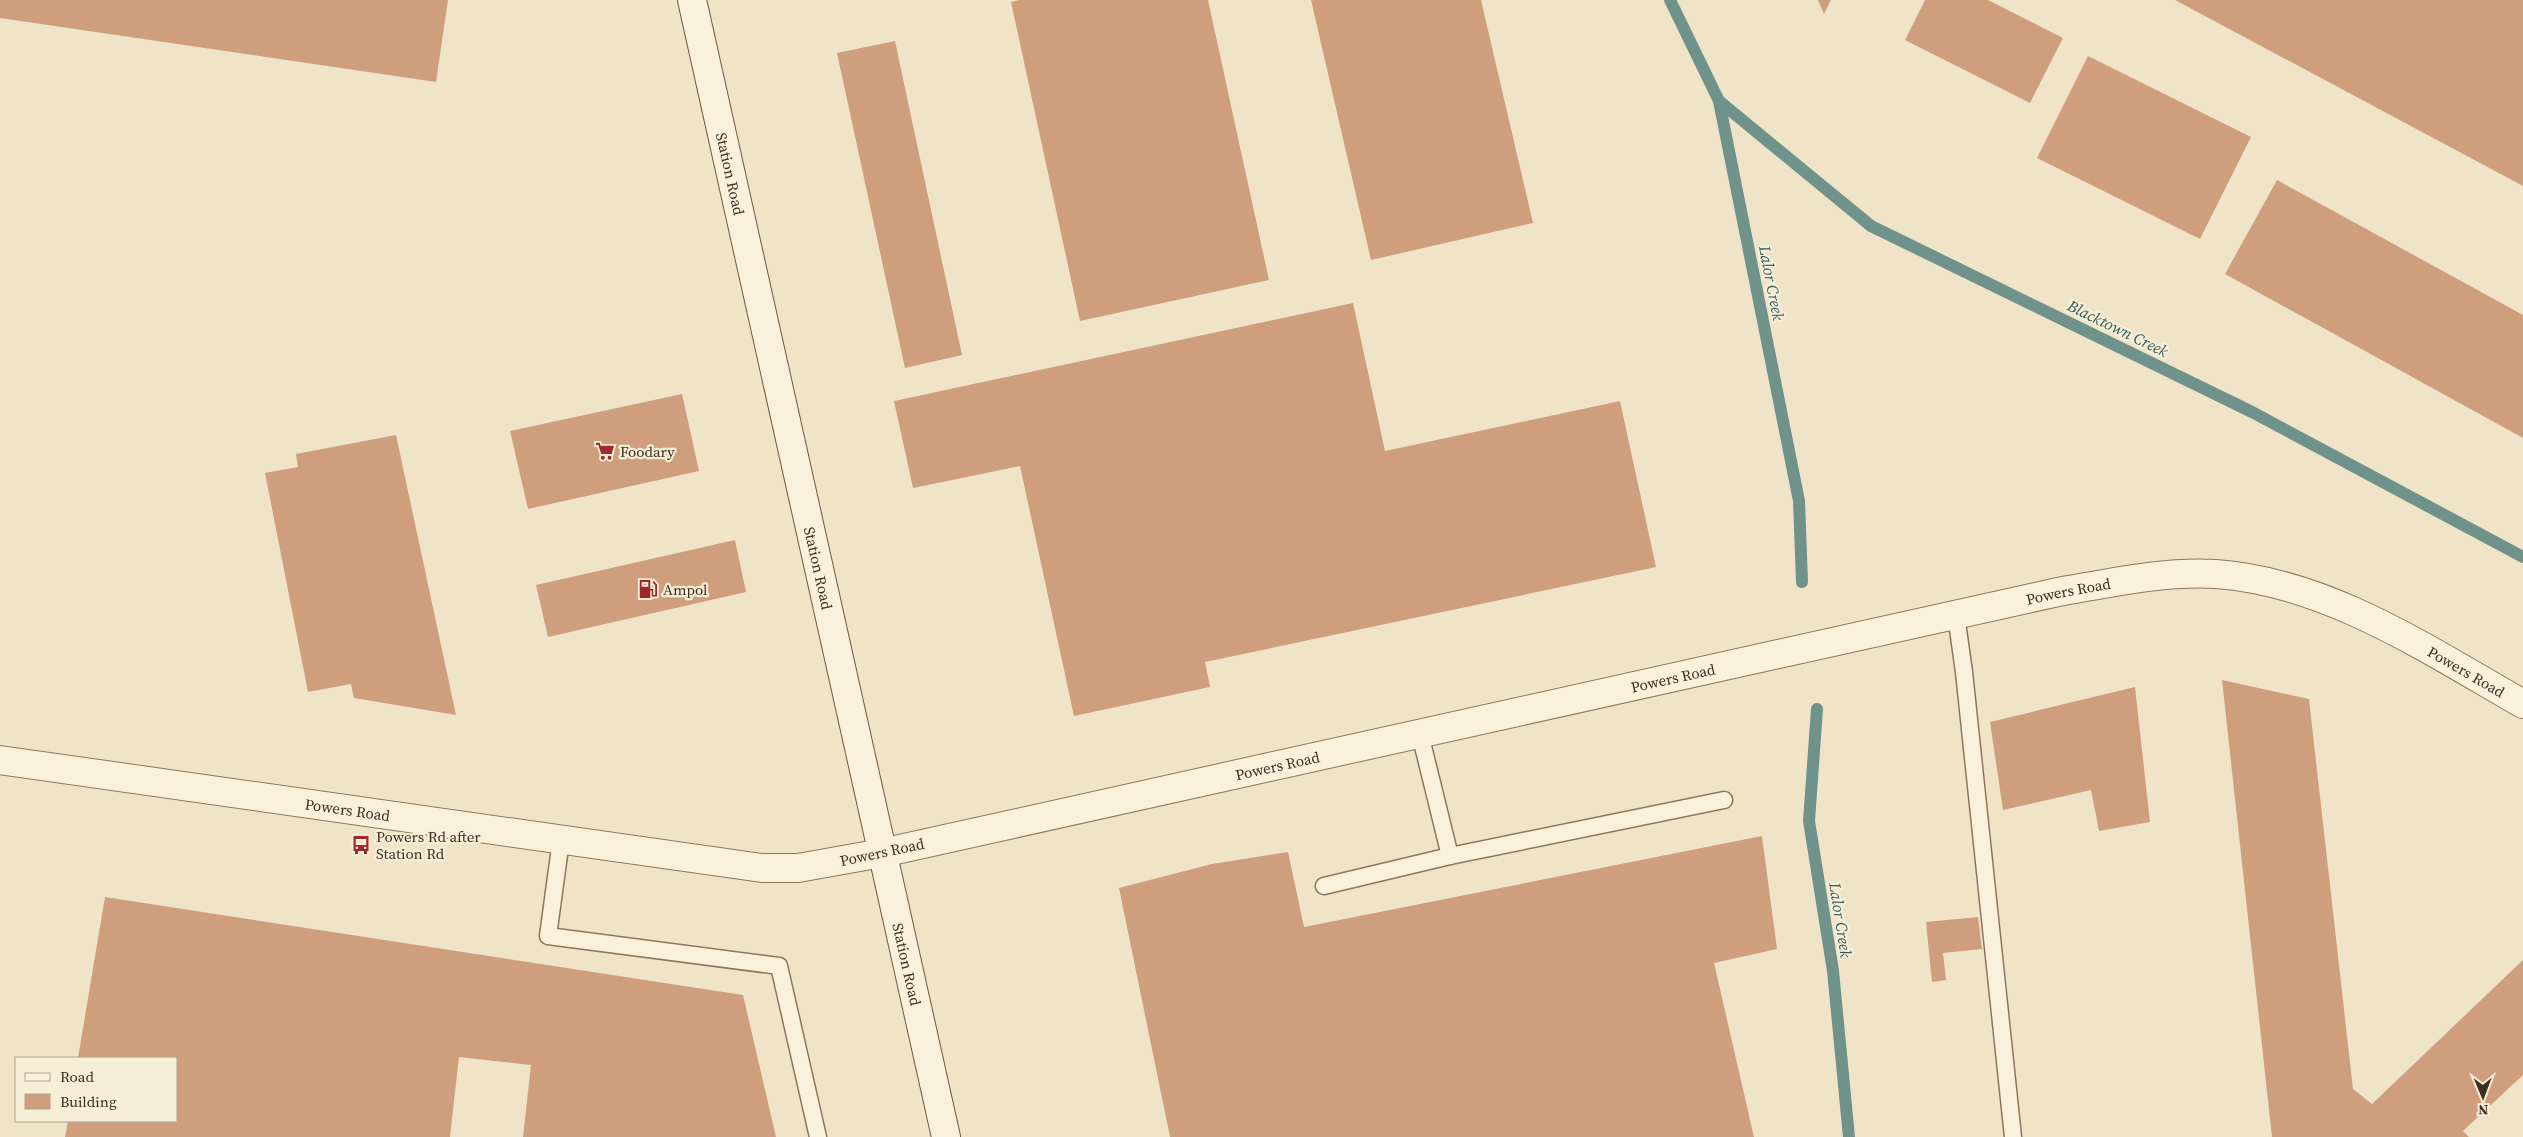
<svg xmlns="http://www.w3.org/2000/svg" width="2523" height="1137" font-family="'Source Serif 4',serif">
<rect width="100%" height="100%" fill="#f0e4c8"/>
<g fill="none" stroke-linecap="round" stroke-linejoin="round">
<g stroke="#6f938a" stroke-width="12">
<polyline points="1670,0 1719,101 1799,501 1802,582"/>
<polyline points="1719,101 1871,226 2252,412 2523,557"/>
<polyline points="1817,709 1809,821 1833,971 1849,1137"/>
</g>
</g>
<g fill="#cf9f7d">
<polygon points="0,0 448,0 436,82 0,18"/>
<polygon points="1019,0 1208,0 1269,280 1080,321 1011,2"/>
<polygon points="1311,0 1481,0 1533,223 1371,260"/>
<polygon points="1818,0 1831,0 1824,14"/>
<polygon points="1925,0 1988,0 2063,38 2030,103 1905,40"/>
<polygon points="2175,0 2523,0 2523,186"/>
<polygon points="895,41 962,355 905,368 837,53"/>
<polygon points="2088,56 2251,137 2200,239 2037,158"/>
<polygon points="2277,180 2523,315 2523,438 2225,274"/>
<polygon points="1353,303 1385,451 1620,401 1656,567 1205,662 1210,687 1074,716 1020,466 913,488 894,401"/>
<polygon points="682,394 699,471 528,509 510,431"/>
<polygon points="396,435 456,715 354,698 351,684 308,692 265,473 298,467 296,454"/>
<polygon points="735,540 746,592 548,637 536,585"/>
<polygon points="2222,680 2309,699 2353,1089 2372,1104 2523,960 2523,1075 2463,1131 2469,1137 2272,1137"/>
<polygon points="2135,687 2150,822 2099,831 2091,790 2003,810 1990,722"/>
<polygon points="1762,836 1777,949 1714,963 1754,1137 1170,1137 1119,888 1212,864 1288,852 1304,927"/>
<polygon points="105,897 743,995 776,1137 523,1137 531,1065 459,1057 450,1137 65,1137 68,1121 176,1121 176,1058 78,1058"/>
<polygon points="1978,917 1982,949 1943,953 1946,980 1932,982 1926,922"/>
</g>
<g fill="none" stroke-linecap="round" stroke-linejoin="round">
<g stroke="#8d765c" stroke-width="19">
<g id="service">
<polyline points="1956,615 1964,672 2013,1137"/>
<polyline points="561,840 548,936 779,966 818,1137"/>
<polyline points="1450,856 1724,800"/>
<polyline points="1324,886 1450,856 1420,734"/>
</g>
</g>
<g stroke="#8d765c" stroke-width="30">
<g id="minor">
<path id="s1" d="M 882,853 L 2058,592 C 2110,583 2163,571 2216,574 C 2328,582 2428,650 2523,704"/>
</g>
</g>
<g stroke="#8d765c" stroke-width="30">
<g id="tertiary">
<path id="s2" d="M 0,760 L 762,868 L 798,868 L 882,853"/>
</g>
</g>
<g stroke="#6f573f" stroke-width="30">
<g id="secondary">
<path id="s3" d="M 692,0 L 946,1137"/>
</g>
</g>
<use href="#service" stroke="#faf1dc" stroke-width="16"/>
<use href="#minor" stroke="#faf1dc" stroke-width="28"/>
<use href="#tertiary" stroke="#faf1dc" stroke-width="28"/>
<use href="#secondary" stroke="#faf1dc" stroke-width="28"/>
</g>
<defs>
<g id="supermarket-bare" transform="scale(1.5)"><path d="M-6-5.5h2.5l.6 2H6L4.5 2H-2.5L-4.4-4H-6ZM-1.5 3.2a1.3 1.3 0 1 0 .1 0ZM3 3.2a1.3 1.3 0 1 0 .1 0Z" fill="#9e2a2b" stroke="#f7eed8" stroke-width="2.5" paint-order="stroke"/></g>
<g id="fuel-bare" transform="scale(1.5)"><path d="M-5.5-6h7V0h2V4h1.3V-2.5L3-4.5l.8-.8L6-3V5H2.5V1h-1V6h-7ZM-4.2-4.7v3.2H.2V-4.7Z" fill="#9e2a2b" stroke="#f7eed8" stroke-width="2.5" paint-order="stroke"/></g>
<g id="bus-bare" transform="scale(1.5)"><path d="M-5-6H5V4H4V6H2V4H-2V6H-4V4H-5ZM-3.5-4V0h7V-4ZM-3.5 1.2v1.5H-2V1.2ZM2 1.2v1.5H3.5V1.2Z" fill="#9e2a2b" stroke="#f7eed8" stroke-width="2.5" paint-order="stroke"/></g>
</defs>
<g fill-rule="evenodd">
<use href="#supermarket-bare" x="605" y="451"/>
<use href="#fuel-bare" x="648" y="589"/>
<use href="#bus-bare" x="361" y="845"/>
</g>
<g text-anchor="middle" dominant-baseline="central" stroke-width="4.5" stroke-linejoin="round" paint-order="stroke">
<g font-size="15" fill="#3d2e20" stroke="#f7eed8">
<text stroke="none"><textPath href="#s3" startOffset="178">Station Road</textPath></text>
<text stroke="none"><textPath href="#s3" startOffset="582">Station Road</textPath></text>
<text stroke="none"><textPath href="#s1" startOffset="1215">Powers Road</textPath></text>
<text stroke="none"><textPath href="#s1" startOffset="1635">Powers Road</textPath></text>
<text stroke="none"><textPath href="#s1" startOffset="810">Powers Road</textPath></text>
<text stroke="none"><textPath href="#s1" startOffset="405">Powers Road</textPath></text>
<text stroke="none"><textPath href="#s2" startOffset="351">Powers Road</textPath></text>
<text transform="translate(882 852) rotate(-12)">Powers Road</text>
<text stroke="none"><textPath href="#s3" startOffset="988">Station Road</textPath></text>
</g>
<g font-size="15" fill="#3d2e20" stroke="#f7eed8" text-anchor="start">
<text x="620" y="451">Foodary</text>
<text x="663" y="589">Ampol</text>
<text x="376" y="836">Powers Rd after<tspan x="376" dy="17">Station Rd</tspan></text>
</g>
<g font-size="16" font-style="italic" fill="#2f5d5a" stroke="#f7eed8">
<text transform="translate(1772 283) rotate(79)">Lalor Creek</text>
<text transform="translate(2118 328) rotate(26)">Blacktown Creek</text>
<text transform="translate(1841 920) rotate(81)">Lalor Creek</text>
</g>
</g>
<rect x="15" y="1057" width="162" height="65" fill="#f7eed8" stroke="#ada18e"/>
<rect x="25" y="1073" width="25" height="8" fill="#faf1dc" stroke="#ada18e"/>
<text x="60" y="1082" font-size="15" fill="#3d2e20">Road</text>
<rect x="25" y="1094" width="25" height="15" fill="#cf9f7d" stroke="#ada18e"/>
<text x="60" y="1107" font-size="15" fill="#3d2e20">Building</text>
<g transform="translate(2483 1097) rotate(179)" stroke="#f7eed8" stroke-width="4" paint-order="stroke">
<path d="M0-4L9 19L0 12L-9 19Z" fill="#3d2e20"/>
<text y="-8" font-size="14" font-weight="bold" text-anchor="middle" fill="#3d2e20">N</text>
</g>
</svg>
